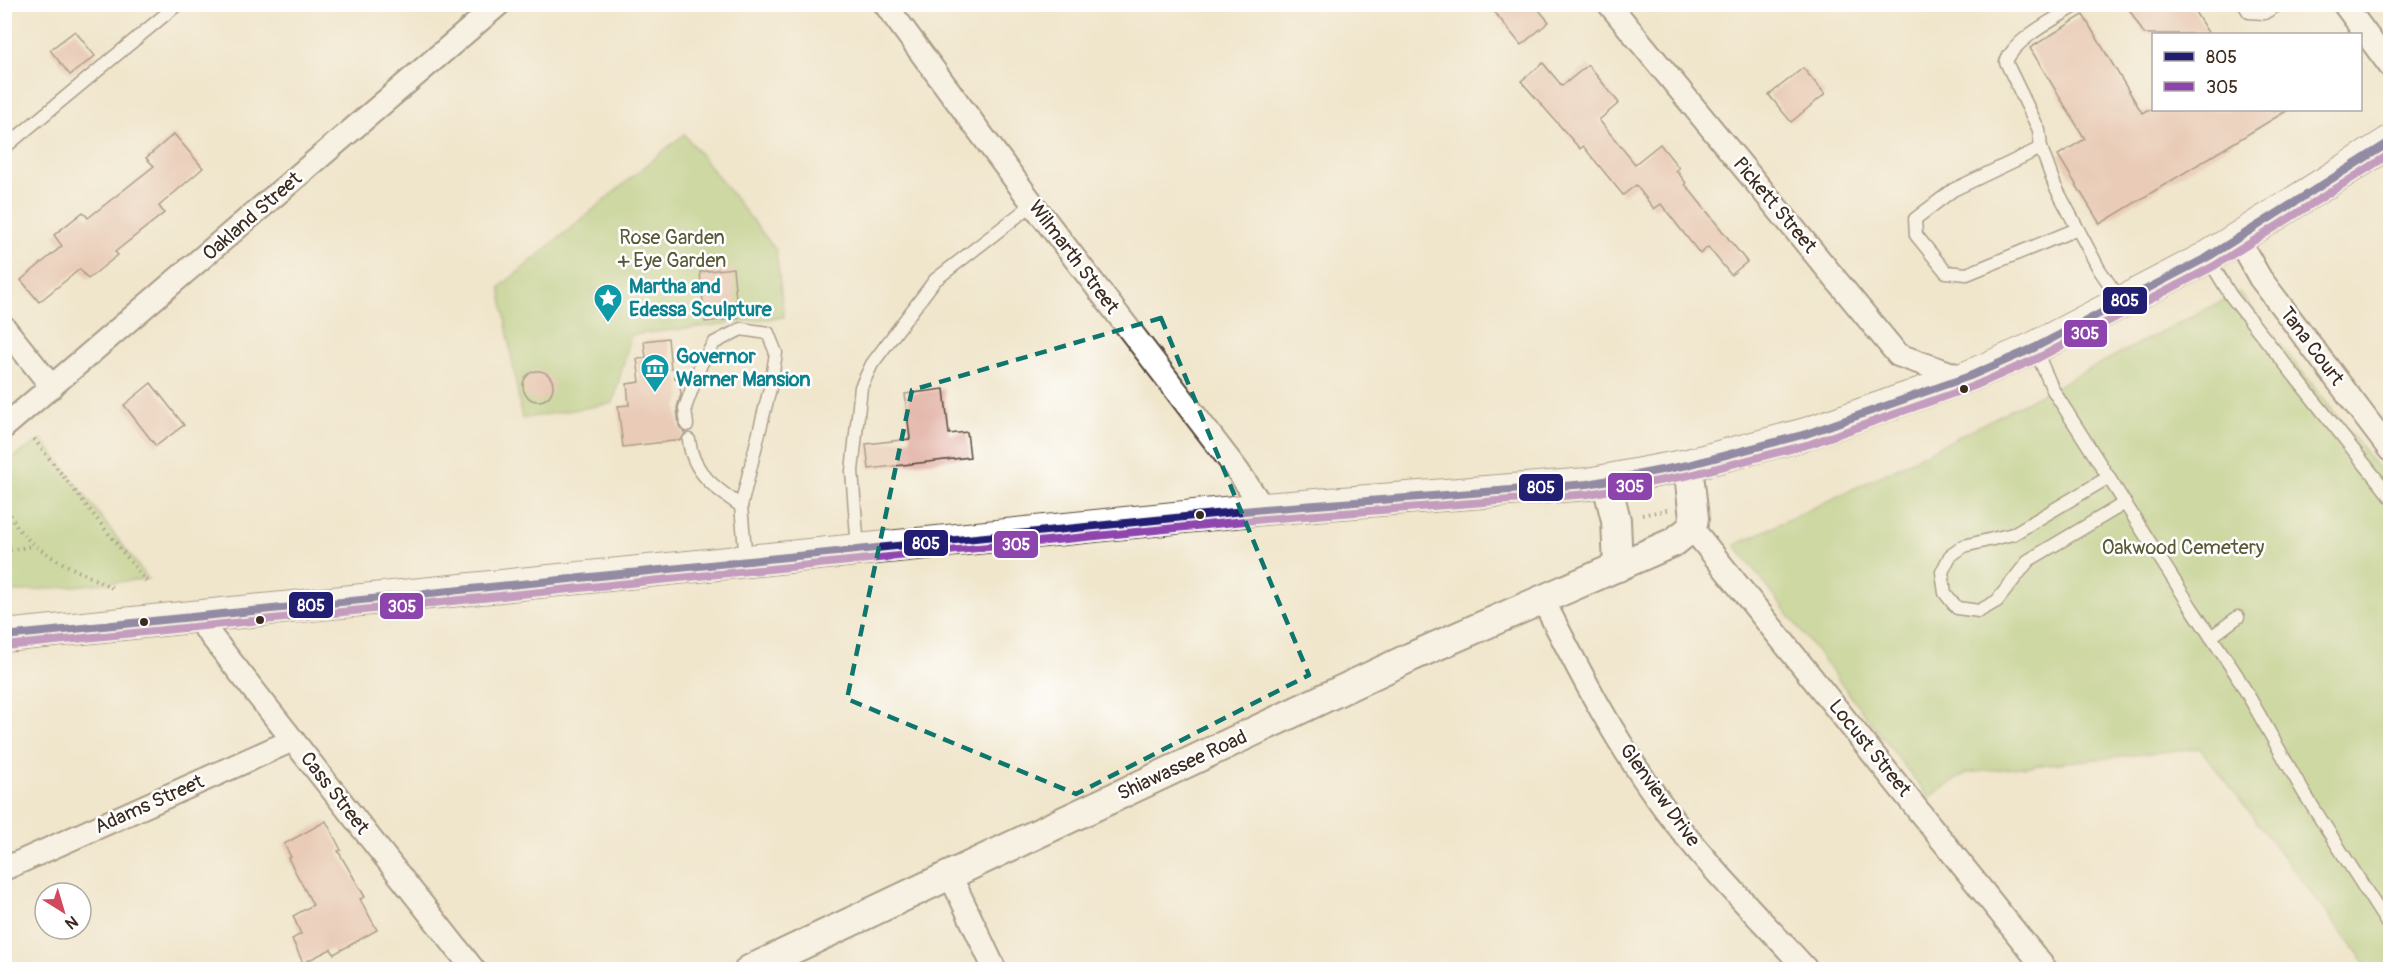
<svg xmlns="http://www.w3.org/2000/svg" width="2395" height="974" font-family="Pangolin,sans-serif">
<rect width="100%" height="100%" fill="#fff"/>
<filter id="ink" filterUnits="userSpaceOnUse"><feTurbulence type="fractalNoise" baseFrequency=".0167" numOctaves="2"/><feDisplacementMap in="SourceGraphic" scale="12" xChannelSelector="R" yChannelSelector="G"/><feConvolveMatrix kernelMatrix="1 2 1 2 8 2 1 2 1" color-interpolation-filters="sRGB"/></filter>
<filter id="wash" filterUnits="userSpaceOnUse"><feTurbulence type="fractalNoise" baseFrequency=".008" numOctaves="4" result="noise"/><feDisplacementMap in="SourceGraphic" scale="24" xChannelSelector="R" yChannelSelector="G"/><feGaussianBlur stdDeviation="1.35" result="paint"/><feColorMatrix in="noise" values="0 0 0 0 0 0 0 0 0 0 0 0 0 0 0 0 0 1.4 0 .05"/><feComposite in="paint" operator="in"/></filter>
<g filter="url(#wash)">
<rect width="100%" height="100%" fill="#f0e6cc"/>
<g fill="#a4c872" stroke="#707948" stroke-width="1.5">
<polygon points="684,134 776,250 784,317 631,335 613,403 522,419 500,287"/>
<polygon points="2239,292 2390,483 2390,969 2370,969 2200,748 1966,773 1929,798 1735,545 1897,468"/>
<polygon points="42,439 148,579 5,593 5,463"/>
</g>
<g id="blocks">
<g fill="#e0ab9e">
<polygon points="1488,4 1534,4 1549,22 1521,45"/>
<polygon points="2126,4 2190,4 2209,34 2144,34"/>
<polygon points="2083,15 2142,113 2147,110 2288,110 2100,224 2058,155 2085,139 2030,48"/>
<polygon points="75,31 95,56 70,75 50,50"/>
<polygon points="1543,63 1562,86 1588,65 1619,103 1599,120 1635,164 1660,144 1679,168 1676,170 1686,183 1685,184 1747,262 1731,275 1708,247 1700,254 1661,204 1654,209 1636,185 1623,195 1583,146 1580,149 1521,81"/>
<polygon points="1803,68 1825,94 1791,122 1769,95"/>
<polygon points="174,134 203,168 159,206 164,213 115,252 118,255 88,279 80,269 39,302 21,280 62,246 54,235 83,212 88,218 154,166 146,158"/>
<polygon points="733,268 738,318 705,322 700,272"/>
<polygon points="668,338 671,369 674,368 675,378 679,378 681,394 677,408 679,426 685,433 681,440 623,447 618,406 629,405 627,384 640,382 637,359 646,358 644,341"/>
<circle cx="538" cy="386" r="15"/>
<polygon points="151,383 184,425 156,446 124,405"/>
<polygon points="944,389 949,434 967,432 970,457 869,469 866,444 910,439 905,394"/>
<polygon points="326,821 341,850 338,851 365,897 360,899 377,930 334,954 331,949 303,963 292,939 301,934 293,916 313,905 288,858 291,857 284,844"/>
</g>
</g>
</g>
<g filter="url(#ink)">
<use href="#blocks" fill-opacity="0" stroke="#564638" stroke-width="1.5"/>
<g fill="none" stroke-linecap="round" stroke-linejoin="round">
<g stroke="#564638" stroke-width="15">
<g id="service">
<path d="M 2079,4 C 2057,18 2015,38 2006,62 L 2039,130 L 2041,148 L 2055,186 L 2099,269 L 2121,301"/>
<polyline points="2244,4 2249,12 2264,13 2279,4"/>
<polyline points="4,148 178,4"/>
<polyline points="2041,148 1953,190 1915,219 1916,235 1946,272 1967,274 2077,229"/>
<polyline points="2208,258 2231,296 2390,496"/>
<polyline points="2035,349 2053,390 2191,607 2236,674 2304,793 2390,928"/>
<polyline points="687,425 685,408 701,364 714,343 741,329 768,333 776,353 771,384 741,506 746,560"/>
<path d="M 689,440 C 692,472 716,489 741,506"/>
<polyline points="2109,477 2013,534 1964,546 1950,556 1942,572 1945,593 1957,608 1979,611 1997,601 2029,560 2125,503"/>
<polyline points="858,549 852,471 861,387 872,364 935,280 1033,204"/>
<polyline points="2211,637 2238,617"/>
</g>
</g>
<g stroke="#564638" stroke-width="26">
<g id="minor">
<polyline points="885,4 1033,204 1237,470 1264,509"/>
<polyline points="1609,4 1898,355 1961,377"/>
<polyline points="2344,4 2390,66"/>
<polyline points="2238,239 2260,278 2390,450"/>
<polyline points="4,327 52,387"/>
<polyline points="4,427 499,4"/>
<polyline points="1692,528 2046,970"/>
<path d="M 1543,600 C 1579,671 1615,741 1662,805 C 1705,864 1758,916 1807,970"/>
<polyline points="196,617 474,970"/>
<polyline points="4,869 293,740"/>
<polyline points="950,875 995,970"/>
</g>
</g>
<g stroke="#564638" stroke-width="32">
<g id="tertiary">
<polyline points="1606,480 1616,520 1618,567"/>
<polyline points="749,970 1411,657 1674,542 1692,528 1694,518 1688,465"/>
</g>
</g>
<g stroke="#564638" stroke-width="34">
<polyline id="secondary" points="4,636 1264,509 1588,484 1688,465 1806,434 1970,376 2034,348 2208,257 2390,142"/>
</g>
<g stroke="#564638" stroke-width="4" stroke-dasharray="1.5 4.5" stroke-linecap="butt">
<polyline points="34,439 149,585"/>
<path d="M 4,467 C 6,481 5,500 10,513 C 23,551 81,571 114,589"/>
<polyline points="1642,515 1667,510"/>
<polyline points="4,551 33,546"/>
</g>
<use href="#service" stroke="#fff" stroke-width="12"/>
<use href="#minor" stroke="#fff" stroke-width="22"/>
<use href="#tertiary" stroke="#fff" stroke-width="28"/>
<use href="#secondary" stroke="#fff" stroke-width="32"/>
<g stroke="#fff" stroke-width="12">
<polyline id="bus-1" points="4,636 1264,509 1588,484 1688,465 1806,434 1970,376 2034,348 2208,257 2390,142"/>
</g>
<g stroke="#fff" stroke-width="12">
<polyline id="bus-2" points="5,646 1265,519 1589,494 1690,475 1810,444 1974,386 2038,358 2214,266 2390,154"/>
</g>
<use href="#bus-1" stroke="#221e72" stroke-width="8"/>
<use href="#bus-2" stroke="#8e44ad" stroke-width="8"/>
</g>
</g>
<path d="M0 0H2395V974H0ZM 1161,318 L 1309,675 L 1076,794 L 847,699 L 912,390 Z" fill="#f0e6cc" fill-opacity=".55" fill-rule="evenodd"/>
<path fill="none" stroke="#0f766e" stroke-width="4.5" stroke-dasharray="12 8" stroke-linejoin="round" d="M 1161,318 L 1309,675 L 1076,794 L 847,699 L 912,390 Z"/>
<defs>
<g id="sight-pin" transform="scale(1.5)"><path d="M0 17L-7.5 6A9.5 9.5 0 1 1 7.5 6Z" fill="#0f9aa8" stroke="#fff"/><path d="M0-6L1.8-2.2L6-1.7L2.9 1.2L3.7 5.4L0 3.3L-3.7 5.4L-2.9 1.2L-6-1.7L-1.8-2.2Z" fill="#fff"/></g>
<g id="museum-pin" transform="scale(1.5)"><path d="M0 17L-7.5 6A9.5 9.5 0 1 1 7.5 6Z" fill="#0f9aa8" stroke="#fff"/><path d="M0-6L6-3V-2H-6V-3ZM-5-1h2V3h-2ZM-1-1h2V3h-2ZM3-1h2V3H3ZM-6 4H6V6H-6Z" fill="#fff"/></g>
</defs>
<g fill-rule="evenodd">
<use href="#sight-pin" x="608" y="298"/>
<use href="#museum-pin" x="655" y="368"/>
</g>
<g fill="#3b2a1e" stroke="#fff" stroke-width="2">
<circle cx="1964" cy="389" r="5"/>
<circle cx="1200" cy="515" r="5"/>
<circle cx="260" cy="620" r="5"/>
<circle cx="144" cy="622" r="5"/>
</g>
<g text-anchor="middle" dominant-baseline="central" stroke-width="5" stroke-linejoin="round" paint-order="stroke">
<g font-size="20" fill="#3b2a1e" stroke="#fff">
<text transform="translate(1775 205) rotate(50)">Pickett Street</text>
<text transform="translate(252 216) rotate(-41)">Oakland Street</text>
<text transform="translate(1074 257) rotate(53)">Wilmarth Street</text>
<text transform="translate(2312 346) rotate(53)">Tana Court</text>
<text transform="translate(1870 748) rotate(51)">Locust Street</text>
<text transform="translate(1182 765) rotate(-25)">Shiawassee Road</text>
<text transform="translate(335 793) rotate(52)">Cass Street</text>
<text transform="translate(1660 795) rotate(54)">Glenview Drive</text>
<text transform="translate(149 804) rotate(-24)">Adams Street</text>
</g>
<g font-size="20" fill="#5a5937" stroke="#fff">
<text x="672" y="237">Rose Garden<tspan x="672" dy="23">+ Eye Garden</tspan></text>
<text x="2183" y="547">Oakwood Cemetery</text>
</g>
<g font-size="20" font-weight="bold" fill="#0d838f" stroke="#fff" text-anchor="start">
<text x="629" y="286">Martha and<tspan x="629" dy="23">Edessa Sculpture</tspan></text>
<text x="676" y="356">Governor<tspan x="676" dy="23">Warner Mansion</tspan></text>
</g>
</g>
<g stroke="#fff" stroke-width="2">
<rect x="2102" y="286" width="46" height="29" rx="6" fill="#221e72"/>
<rect x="2063" y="319" width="45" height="29" rx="6" fill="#8e44ad"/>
<rect x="1607" y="472" width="46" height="29" rx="6" fill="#8e44ad"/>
<rect x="1518" y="473" width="46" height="29" rx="6" fill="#221e72"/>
<rect x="903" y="529" width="46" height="28" rx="6" fill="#221e72"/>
<rect x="993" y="530" width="46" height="29" rx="6" fill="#8e44ad"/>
<rect x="288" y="591" width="46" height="28" rx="6" fill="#221e72"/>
<rect x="379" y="592" width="45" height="28" rx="6" fill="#8e44ad"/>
</g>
<g font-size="16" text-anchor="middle" font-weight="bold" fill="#fff">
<text x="2125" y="306">805</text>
<text x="2085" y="339">305</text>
<text x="1630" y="492">305</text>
<text x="1541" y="493">805</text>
<text x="926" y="549">805</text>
<text x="1016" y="550">305</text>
<text x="311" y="611">805</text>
<text x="402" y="612">305</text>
</g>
<rect width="2395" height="974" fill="none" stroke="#fff" stroke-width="24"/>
<rect x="2152" y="33" width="210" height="78" fill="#ffffff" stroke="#b1aaa5" stroke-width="1.5"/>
<rect x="2164" y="52" width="30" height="9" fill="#221e72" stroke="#b1aaa5" stroke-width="1.5"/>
<text x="2206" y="63" font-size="18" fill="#3b2a1e">805</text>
<rect x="2164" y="82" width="30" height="9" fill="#8e44ad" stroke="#b1aaa5" stroke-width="1.5"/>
<text x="2206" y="93" font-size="18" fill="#3b2a1e">305</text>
<g transform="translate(63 911) rotate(143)"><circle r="28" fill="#ffffff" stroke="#b1aaa5" stroke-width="1.5"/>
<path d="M0-4.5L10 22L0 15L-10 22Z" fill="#d1495b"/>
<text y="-9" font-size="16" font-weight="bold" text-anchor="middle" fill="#3b2a1e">N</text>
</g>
</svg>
